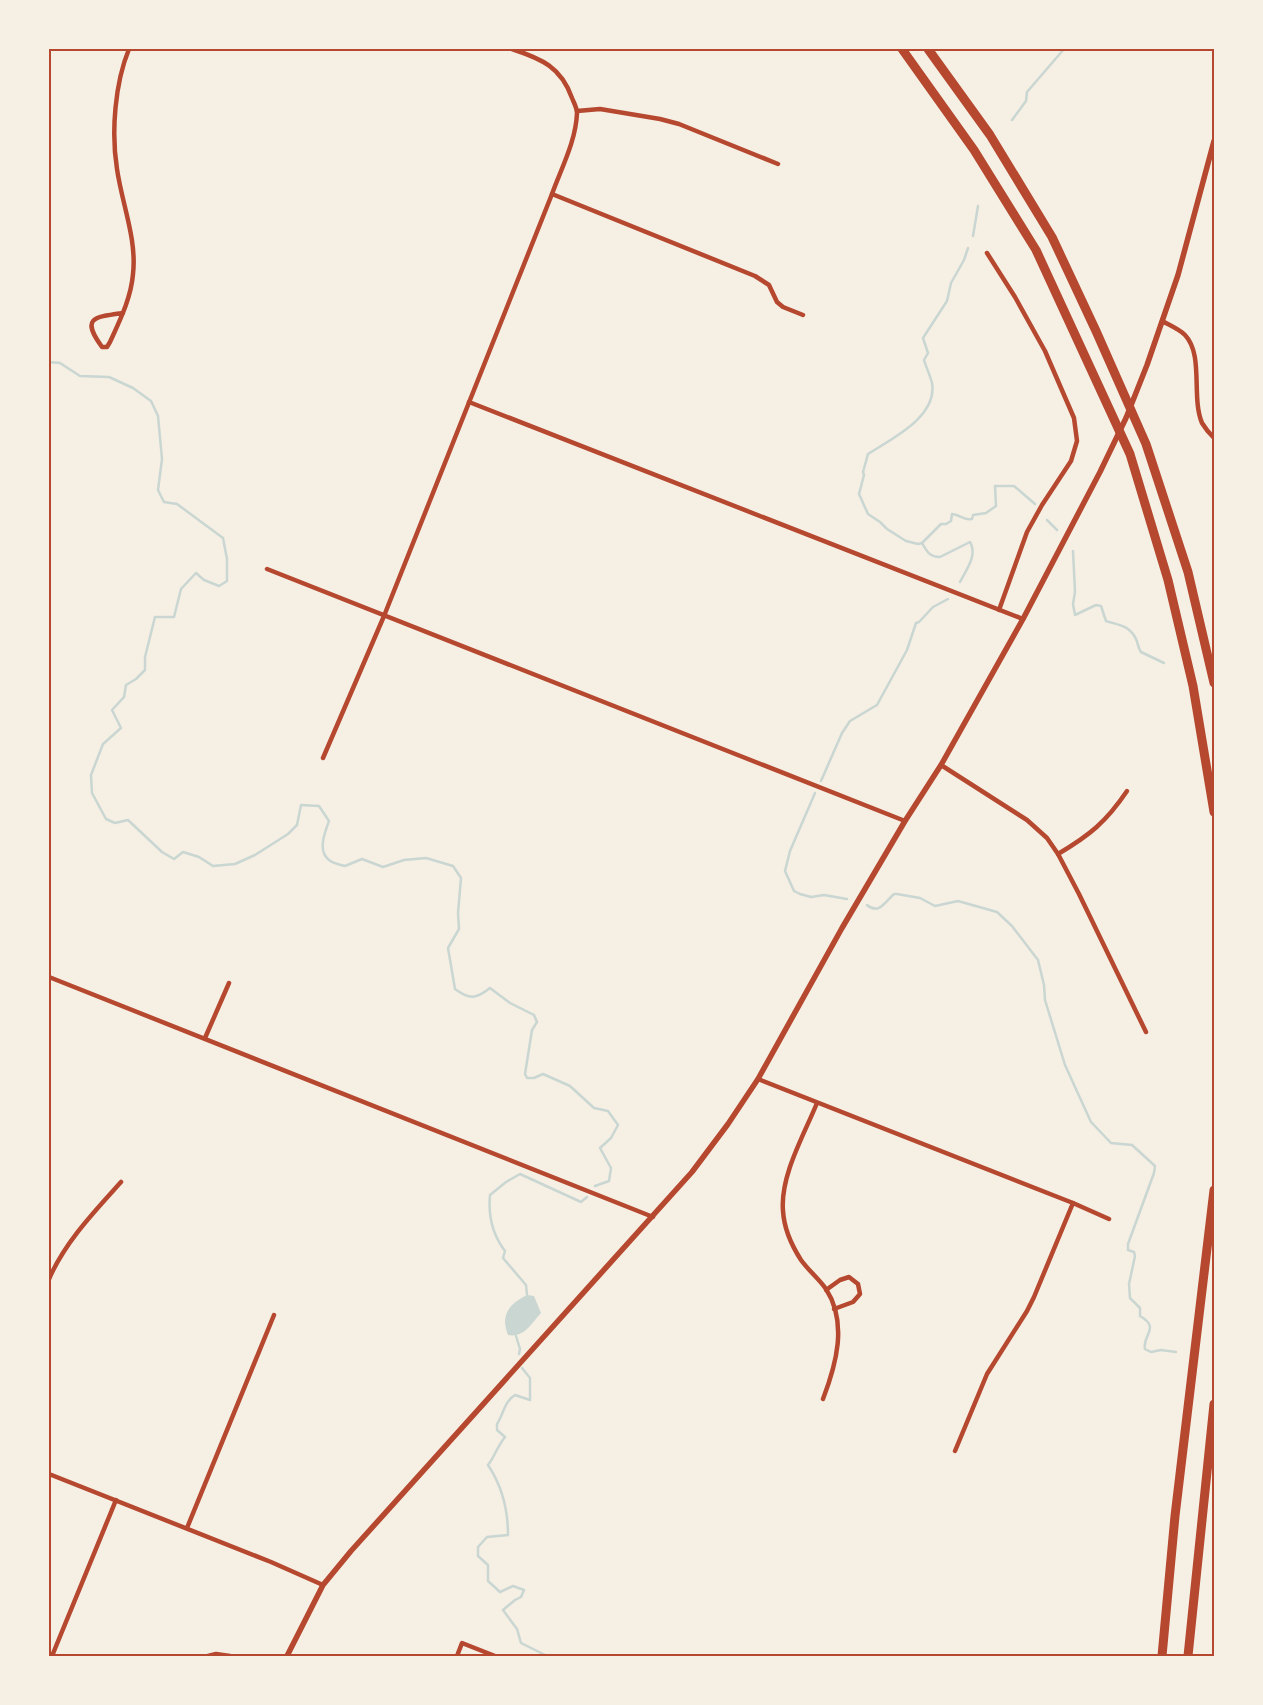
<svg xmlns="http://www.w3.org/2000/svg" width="1263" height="1705" font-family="'Public Sans',sans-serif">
<rect width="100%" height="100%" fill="#f6efe4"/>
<path fill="#c9d6d2" d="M 527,1295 L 534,1296 L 541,1313 C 531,1324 524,1338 508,1335 C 500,1315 509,1304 527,1295 Z"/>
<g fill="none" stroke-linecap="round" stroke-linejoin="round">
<g stroke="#c9d6d2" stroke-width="2.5">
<polyline points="1012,120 1026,101 1027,92 1064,49"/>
<polyline points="973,236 978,206"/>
<path d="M 968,248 L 964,260 L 951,283 L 947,301 L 923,338 L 928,353 L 924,360 C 926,367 930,375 932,383 C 938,417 891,439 868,454 L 863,472 L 864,475 L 859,494 L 868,514 L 880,522 L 887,529 L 906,541 L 918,544 L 922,543 L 941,524 L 946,524 L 951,521 L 952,514 C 959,514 964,521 972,519 L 973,515 L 986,513 L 996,506 L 995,486 L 1014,486 L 1035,504"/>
<path d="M 49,362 L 60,363 L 80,376 L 109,377 L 133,388 L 151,401 L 158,416 L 162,459 L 158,490 L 164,502 L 177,504 L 223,538 L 227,559 L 227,581 L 219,586 L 204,580 L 196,573 L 181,589 L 174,617 L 155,617 L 145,657 L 145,670 L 136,679 L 126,685 L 124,697 L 112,710 L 121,728 L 103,744 L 91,775 L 92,793 L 106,819 L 115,823 L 128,820 L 162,852 L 174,859 L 183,852 L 199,857 L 213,866 L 235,864 L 255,855 L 288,834 L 297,825 L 301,805 L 319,806 L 329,821 C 325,832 317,851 329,860 C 333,863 340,865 345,866 L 362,859 L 383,867 L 404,860 L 426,858 L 453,866 L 461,878 L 458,913 L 459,929 L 448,948 L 455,989 C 470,1000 476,999 490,988 L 510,1003 L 534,1015 L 537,1022 L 532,1030 L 525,1074 L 527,1078 L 534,1078 L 543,1074 L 570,1086 L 594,1108 L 608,1111 L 618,1125 L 611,1138 L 600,1148 L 611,1168 L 609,1181 L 595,1186"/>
<polyline points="1047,520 1057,530"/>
<path d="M 922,543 C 927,552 930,557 940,557 L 970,542 C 978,555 966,570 960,582"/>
<path d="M 1073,551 L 1075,592 L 1073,604 L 1075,615 L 1096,605 L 1101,606 L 1106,621 C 1118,625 1128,625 1135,637 C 1138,642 1138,648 1141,652 L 1164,663"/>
<polyline points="821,781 842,733 850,721 877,705 907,650 916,623 919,622 933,607 948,599"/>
<polyline points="815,793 790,851 785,871 794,891 800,894 811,897 824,895 847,899"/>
<path d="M 867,905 C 879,915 885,902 894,894 L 897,894 L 920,898 L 935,906 L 958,901 L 997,912 L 1012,926 L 1038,960 L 1044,985 L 1045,1000 L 1065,1065 L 1091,1122 L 1111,1143 L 1132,1145 L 1155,1166 L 1154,1173 L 1128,1244 L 1128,1250 L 1134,1252 L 1135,1256 L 1129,1284 L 1130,1298 L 1140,1308 L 1140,1316 C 1161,1328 1142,1335 1145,1349 L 1151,1352 L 1161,1350 L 1176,1352"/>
<path d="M 527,1295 L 526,1285 L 503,1258 L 505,1251 C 492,1234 488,1216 490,1195 L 506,1182 L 520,1174 L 581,1202 L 587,1197"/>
<polyline points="516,1336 520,1349 519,1354"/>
<path d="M 522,1368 L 530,1378 L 530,1400 L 515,1395 C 504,1402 504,1413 497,1424 L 497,1430 L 505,1437 C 497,1447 495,1456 488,1465 C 502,1486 508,1510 508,1535 L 487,1537 L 478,1547 L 478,1556 L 488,1565 L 488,1581 L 500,1592 L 513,1586 L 524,1590 L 521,1597 L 515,1600 L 503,1610 L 517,1629 L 521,1643 L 547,1656"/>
</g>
<g stroke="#b5482f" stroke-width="4.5">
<polyline points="577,111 600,109 660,119 679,124 778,164"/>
<polyline points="552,194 755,276 769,285 777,302 783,307 803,315"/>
<polyline points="987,253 1015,297 1045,351 1074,418 1077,441 1071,461 1042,505 1027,532 999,610"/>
<path d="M 123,313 C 93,317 81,318 102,347 L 107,347 L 110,342 C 120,320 131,298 133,274 C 137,239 122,204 117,169 C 111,132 115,83 129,49"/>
<path d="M 1162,321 C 1169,325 1179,329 1185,335 C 1204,355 1191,397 1202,423 C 1205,428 1210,434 1214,438"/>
<polyline points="469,402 1023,619"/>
<polyline points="267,569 905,821"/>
<path d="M 323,758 L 384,616 L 552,194 C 561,169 576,141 577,113 C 577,108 574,103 572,98 C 561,67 542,59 512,49"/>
<polyline points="941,765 1027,820 1047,838 1058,854 1079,894 1146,1032"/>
<path d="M 1058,854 C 1090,835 1106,822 1127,791"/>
<polyline points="49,977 653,1217"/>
<polyline points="205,1038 229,983"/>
<polyline points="758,1079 1073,1203 1109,1219"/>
<path d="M 817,1103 C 804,1135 780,1176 783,1211 C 784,1228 792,1246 801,1260 C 809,1271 819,1279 826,1289 C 848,1323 836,1365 823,1399"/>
<path d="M 49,1279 C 65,1242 94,1212 121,1182"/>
<polyline points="826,1290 840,1280 849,1277 858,1284 860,1294 853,1302 834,1309"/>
<polyline points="955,1451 987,1374 1027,1311 1034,1297 1073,1203"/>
<polyline points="49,1474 271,1562 323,1585"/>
<polyline points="187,1528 274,1315"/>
<polyline points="52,1656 116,1500"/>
<polyline points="208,1656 216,1654 230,1656"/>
<polyline points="457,1656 462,1643 495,1656"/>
</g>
<polyline stroke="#b5482f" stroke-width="5.5" points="287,1656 323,1585 351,1551 692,1172 728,1124 758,1079 842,928 905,821 941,765 1023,619 1100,472 1126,418 1147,365 1178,275 1214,141"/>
<g stroke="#b5482f" stroke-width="9">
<polyline points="902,49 974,150 1036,250 1130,454 1168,580 1193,686 1214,812"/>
<polyline points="928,49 990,135 1052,237 1096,331 1146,444 1188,572 1214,683"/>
<polyline points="1162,1656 1175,1516 1214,1190"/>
<polyline points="1188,1656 1214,1404"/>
</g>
</g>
<rect width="1263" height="1705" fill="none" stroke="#f6efe4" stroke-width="100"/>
<rect x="50" y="50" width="1163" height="1605" fill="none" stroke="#b5482f" stroke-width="2"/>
</svg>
